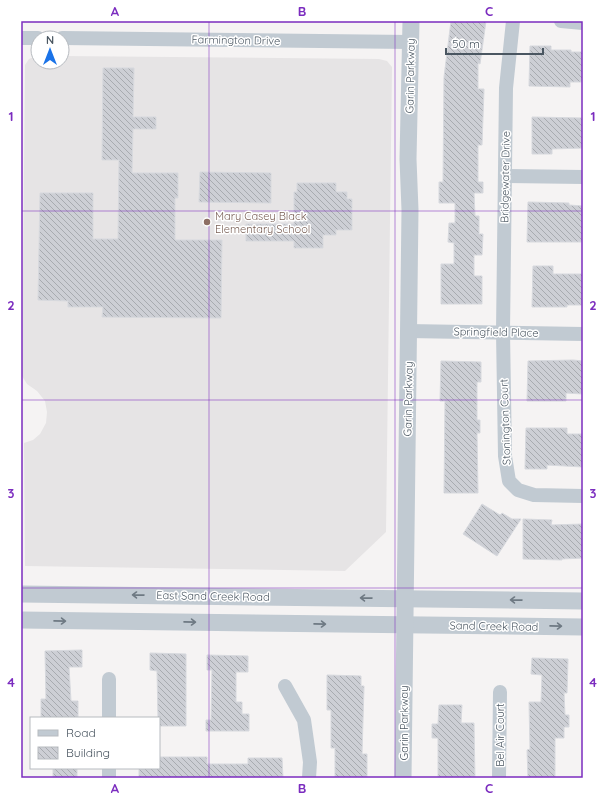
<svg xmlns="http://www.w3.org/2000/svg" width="604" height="799" font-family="Quicksand,sans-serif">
<defs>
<pattern id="building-back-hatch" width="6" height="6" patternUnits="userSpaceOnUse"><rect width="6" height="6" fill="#cdcfd5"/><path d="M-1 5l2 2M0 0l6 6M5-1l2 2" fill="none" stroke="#a8abb0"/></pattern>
</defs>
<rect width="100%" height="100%" fill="#f5f3f3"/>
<polygon fill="#e6e4e5" points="36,56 38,56 38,62 62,62 62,56 379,59 387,61 392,67 386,532 345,571 25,566 24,443 33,440 40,434 46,423 47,412 45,401 37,391 27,384 22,376 25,65 29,59"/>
<g fill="url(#building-back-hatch)" stroke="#d7d9de">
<polygon points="451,21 486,21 480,64 478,63 478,89 484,89 482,145 478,145 478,182 483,182 483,193 474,193 475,216 479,216 479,234 483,234 482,255 474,255 474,276 482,276 482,304 441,304 441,264 454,264 454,243 448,242 449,223 455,223 455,203 439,203 439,182 443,182 444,77"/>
<polygon points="530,46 551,46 551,50 571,50 571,52 583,52 583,82 570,82 570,87 529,86"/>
<polygon points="103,68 134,68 133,117 156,117 156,129 133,129 132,173 178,173 178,198 175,198 175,240 222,240 221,318 102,317 103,307 68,307 68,301 38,300 40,193 93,193 93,239 118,239 119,160 102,160"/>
<polygon points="532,117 583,118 583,148 552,149 552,154 532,154"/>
<polygon points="200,172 271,173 271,203 199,202"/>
<polygon points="297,183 336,183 336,192 347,192 347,199 352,199 352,230 336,230 336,235 323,235 323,248 294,248 294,241 246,241 246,224 294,224 294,192 297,192"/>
<polygon points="528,202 569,203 569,205 583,206 583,242 527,242"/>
<polygon points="533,266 553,266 553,274 583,274 583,305 567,305 567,307 532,307"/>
<polygon points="573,360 583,361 583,394 566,393 566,401 527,401 528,361"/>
<polygon points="441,361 481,362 481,382 477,382 477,420 480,420 480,433 477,433 478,493 444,493 445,401 440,401"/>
<polygon points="526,428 567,428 567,434 583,434 583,467 547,465 547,469 525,469"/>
<polygon points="482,504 500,515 502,513 512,519 521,519 497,556 463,534"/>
<polygon points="523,519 552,520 551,525 583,524 583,558 562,559 562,560 523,559"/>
<polygon points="82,650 82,667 69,667 71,701 78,701 78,718 41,718 41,699 46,699 45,651"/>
<polygon points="150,653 186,654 186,726 159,726 159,718 158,718 157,671 150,670"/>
<polygon points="207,655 248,656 248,672 236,672 236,702 242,702 242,714 249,714 249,731 206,731 206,720 211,720 212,670 207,670"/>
<polygon points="532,658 568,659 567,693 564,693 565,715 569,715 569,727 564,727 564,738 555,738 555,778 528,778 527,750 530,749 529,702 541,702 542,675 531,674"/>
<polygon points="327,675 361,676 361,686 364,686 362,754 367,754 367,778 335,778 335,748 331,748 331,710 327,710"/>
<polygon points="439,705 462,705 461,723 474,723 475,778 438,778 438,738 432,738 432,724 438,724"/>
<polygon points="159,757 207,757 207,764 248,764 248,758 282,758 283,778 139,778 139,768 159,768"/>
<rect x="53" y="768" width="24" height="10"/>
</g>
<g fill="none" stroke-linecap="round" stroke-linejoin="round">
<g stroke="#c1cad2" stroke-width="14">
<polyline points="513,21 506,88 503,332 505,456 509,481 518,490 534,495 583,496"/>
<polyline points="561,21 583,23"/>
<polyline points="21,38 38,38"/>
<polyline points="62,38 410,42"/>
<polyline points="505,176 583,177"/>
<polyline points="408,331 583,334"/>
<polyline points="109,679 109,718"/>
<polyline points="285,686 304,720 310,762 309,778"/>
<polyline points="109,768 109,778"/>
<polyline points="499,778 500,692"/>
</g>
<g stroke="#c1cad2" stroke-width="17">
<polyline points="21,594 583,601"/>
<polyline points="21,620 583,627"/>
<polyline points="403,778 410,210 408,159 411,21"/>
</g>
</g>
<defs><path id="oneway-shaft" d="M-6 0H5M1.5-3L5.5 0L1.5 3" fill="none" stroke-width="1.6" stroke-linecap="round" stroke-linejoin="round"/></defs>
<g stroke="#6e7983">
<use href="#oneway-shaft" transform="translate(138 595) rotate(-179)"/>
<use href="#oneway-shaft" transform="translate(366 598) rotate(-179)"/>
<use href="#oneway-shaft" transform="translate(516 600) rotate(-179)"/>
<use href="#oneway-shaft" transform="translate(60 621) rotate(1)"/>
<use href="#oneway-shaft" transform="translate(190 622) rotate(1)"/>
<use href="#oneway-shaft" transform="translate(320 624) rotate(1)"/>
<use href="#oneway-shaft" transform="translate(556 626) rotate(1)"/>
</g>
<path fill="none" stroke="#7b2cbf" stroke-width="1" stroke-opacity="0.55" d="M 209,21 L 209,778M 395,21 L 395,778M 21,211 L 583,211M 21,400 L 583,400M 21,588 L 583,588"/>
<circle fill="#8d6e63" stroke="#fff" stroke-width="1.5" cx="207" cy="222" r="4"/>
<g text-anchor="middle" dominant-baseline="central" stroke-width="3" stroke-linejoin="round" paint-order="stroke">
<g font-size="11" fill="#4a5661" stroke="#fff">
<text transform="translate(236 40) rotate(1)">Farmington Drive</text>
<text transform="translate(410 76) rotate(-89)">Garin Parkway</text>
<text transform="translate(505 177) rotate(-89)">Bridgewater Drive</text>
<text transform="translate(496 332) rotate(1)">Springfield Place</text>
<text transform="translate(408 399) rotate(-89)">Garin Parkway</text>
<text transform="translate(505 422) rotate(-92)">Stonington Court</text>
<text transform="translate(213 596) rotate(1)">East Sand Creek Road</text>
<text transform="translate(494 626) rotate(1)">Sand Creek Road</text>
<text transform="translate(404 723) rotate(-90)">Garin Parkway</text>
<text transform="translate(500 735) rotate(-90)">Bel Air Court</text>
</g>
<g font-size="11" fill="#785e54" stroke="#fff" text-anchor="start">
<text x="215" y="216">Mary Casey Black<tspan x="215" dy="13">Elementary School</tspan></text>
</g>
</g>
<rect width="604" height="799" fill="none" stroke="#ffffff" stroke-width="44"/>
<rect x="30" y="717" width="130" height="52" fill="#ffffff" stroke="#b7bbc0"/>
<rect x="38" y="730" width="20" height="6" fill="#c1cad2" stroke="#b7bbc0"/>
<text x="66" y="737" font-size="12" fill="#4a5661">Road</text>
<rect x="38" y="747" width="20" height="12" fill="url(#building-back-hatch)" stroke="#b7bbc0"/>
<text x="66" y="757" font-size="12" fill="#4a5661">Building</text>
<g transform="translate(50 50)"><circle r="19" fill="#ffffff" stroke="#b7bbc0"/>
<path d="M0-3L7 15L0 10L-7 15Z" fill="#1a73e8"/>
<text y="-6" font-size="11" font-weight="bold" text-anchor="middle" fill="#4a5661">N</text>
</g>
<path d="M446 48v6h97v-6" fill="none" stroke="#4a5661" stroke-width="2"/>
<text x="452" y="48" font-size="12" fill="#4a5661" stroke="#ffffff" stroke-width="3" paint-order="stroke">50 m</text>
<rect x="22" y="22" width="560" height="755" fill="none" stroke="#7b2cbf" stroke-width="1.5"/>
<g font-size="13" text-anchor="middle" font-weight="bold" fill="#7b2cbf">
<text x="115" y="16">A</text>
<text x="302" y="16">B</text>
<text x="489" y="16">C</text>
<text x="11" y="121">1</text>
<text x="593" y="121">1</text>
<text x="11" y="310">2</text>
<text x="593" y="310">2</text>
<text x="11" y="498">3</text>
<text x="593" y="498">3</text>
<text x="11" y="687">4</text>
<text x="593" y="687">4</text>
<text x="115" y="793">A</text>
<text x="302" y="793">B</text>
<text x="489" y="793">C</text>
</g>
</svg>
